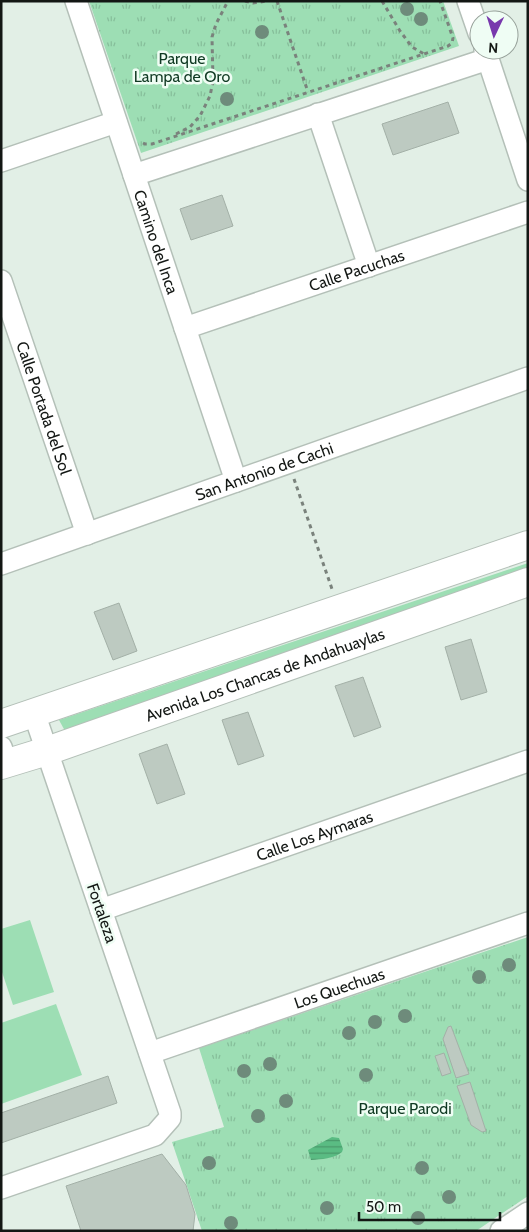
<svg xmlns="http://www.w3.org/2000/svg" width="529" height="1232" font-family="Cabin,sans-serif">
<defs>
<pattern id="park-tufts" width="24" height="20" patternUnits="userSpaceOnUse" patternTransform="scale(1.25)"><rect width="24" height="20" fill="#9ddeb4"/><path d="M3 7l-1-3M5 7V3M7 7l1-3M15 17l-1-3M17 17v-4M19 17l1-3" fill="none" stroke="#86be9a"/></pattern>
<pattern id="water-rules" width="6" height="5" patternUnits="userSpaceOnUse" patternTransform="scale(1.25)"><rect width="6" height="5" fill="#5abc83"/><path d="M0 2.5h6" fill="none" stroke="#49986a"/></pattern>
</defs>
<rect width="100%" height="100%" fill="#e2efe6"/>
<g fill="#9ddeb4">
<polygon points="528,563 528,575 65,731 59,720"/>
<polygon points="30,920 54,992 13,1005 1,969 1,929"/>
<polygon points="56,1004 82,1075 1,1104 1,1023"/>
</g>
<g fill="url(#park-tufts)">
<polygon points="89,1 443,1 459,46 141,153"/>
<polygon points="528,937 528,1196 476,1231 202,1231 172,1142 224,1127 199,1048"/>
</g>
<path fill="url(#water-rules)" d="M 332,1137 L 339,1138 L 343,1149 L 342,1152 C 334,1159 321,1159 311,1160 L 308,1150 Z"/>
<g fill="#bdcac1" stroke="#a3b0a7">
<polygon points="448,102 459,133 393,155 382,124"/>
<polygon points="222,195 233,226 191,240 180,209"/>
<polygon points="119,603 137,651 113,660 94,612"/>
<polygon points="471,639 487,692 461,700 445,647"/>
<polygon points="363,677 381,727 354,737 335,686"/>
<polygon points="248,712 264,756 238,765 222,720"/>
<polygon points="167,744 185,794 157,804 139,754"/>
<polygon points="451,1026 469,1074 456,1078 443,1039 448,1027"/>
<polygon points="444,1053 451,1073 442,1076 435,1056"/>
<polygon points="108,1076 117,1103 1,1143 1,1113"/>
<polygon points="470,1082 486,1131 482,1132 471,1125 457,1086"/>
<polygon points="162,1154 186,1185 195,1214 193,1231 81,1231 66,1186"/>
</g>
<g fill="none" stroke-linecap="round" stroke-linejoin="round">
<g stroke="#b4c0b8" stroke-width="24">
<g id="minor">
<path id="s1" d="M 76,1 L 236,481"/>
<polyline points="468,1 479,33"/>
<polyline points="485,50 528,180"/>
<polyline points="318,114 369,266"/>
<polyline points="1,161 116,122"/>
<polyline points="134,175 488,59"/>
<path id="s2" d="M 1,281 L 87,534"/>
<path id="s3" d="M 185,328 L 528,212"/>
<path id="s4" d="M 1,564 L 528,378"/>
<polyline points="1,747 7,764"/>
<path id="s5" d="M 101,910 L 528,761"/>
<path id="s6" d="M 150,1053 L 528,923"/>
<polyline points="1,1188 155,1135 170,1118 170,1113 34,713"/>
<polyline points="501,1231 528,1213"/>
</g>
</g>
<g stroke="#b4c0b8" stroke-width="30">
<g id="major">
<polyline points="1,724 528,545"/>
<path id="s7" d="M 1,765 L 47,751 L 528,582"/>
</g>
</g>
<g stroke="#7a827c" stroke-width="3" stroke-dasharray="4 4" stroke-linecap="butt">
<polyline points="245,1 253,3 267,1"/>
<polyline points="277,1 308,92"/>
<polyline points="382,1 400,31 412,47 424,54"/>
<polyline points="176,134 190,127 200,116 210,96 213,81 212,37 216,24 228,1"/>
<polyline points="143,143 145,144 152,144 448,46 452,43 453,38 440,1"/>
<polyline points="294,479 332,589"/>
</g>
<use href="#minor" stroke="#fff" stroke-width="21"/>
<use href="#major" stroke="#fff" stroke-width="28"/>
</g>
<g fill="#6e8b7b">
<circle cx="407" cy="9" r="7"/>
<circle cx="421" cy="19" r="7"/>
<circle cx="262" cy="32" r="7"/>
<circle cx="227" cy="99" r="7"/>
<circle cx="509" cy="965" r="7"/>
<circle cx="479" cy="977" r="7"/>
<circle cx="405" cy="1016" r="7"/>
<circle cx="375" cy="1022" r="7"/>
<circle cx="349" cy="1033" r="7"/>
<circle cx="270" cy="1064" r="7"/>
<circle cx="244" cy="1071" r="7"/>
<circle cx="366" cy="1075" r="7"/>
<circle cx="286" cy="1101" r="7"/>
<circle cx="258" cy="1116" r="7"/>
<circle cx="209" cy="1163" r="7"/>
<circle cx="422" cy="1168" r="7"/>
<circle cx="449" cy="1197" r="7"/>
<circle cx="327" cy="1208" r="7"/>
<circle cx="418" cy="1218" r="7"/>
<circle cx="231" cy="1223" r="7"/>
</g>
<g text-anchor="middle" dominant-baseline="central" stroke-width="5" stroke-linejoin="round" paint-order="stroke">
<g font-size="16" fill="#103a23" stroke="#effdf4">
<text x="182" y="58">Parque<tspan x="182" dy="18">Lampa de Oro</tspan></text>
<text x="405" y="1108">Parque Parodi</text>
</g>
<g font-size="16" fill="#131714" stroke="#effdf4">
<text stroke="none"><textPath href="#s1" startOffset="254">Camino del Inca</textPath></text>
<text stroke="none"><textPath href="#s3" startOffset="181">Calle Pacuchas</textPath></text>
<text stroke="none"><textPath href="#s2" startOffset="134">Calle Portada del Sol</textPath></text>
<text stroke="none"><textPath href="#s4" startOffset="279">San Antonio de Cachi</textPath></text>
<text stroke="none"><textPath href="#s7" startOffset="279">Avenida Los Chancas de Andahuaylas</textPath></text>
<text stroke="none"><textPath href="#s5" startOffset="226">Calle Los Aymaras</textPath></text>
<text transform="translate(102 913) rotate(71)">Fortaleza</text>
<text stroke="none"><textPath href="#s6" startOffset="200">Los Quechuas</textPath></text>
</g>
</g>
<rect width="529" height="1232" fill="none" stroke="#131714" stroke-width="5"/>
<g transform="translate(494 35) rotate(184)"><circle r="24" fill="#effdf4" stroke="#97a19a"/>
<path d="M0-4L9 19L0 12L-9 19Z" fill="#7838ad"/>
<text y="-8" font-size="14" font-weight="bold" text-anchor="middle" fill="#131714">N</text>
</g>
<path d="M359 1212v8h141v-8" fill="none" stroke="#131714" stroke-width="2.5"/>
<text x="366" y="1212" font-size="15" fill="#131714" stroke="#effdf4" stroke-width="4" paint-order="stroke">50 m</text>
</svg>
